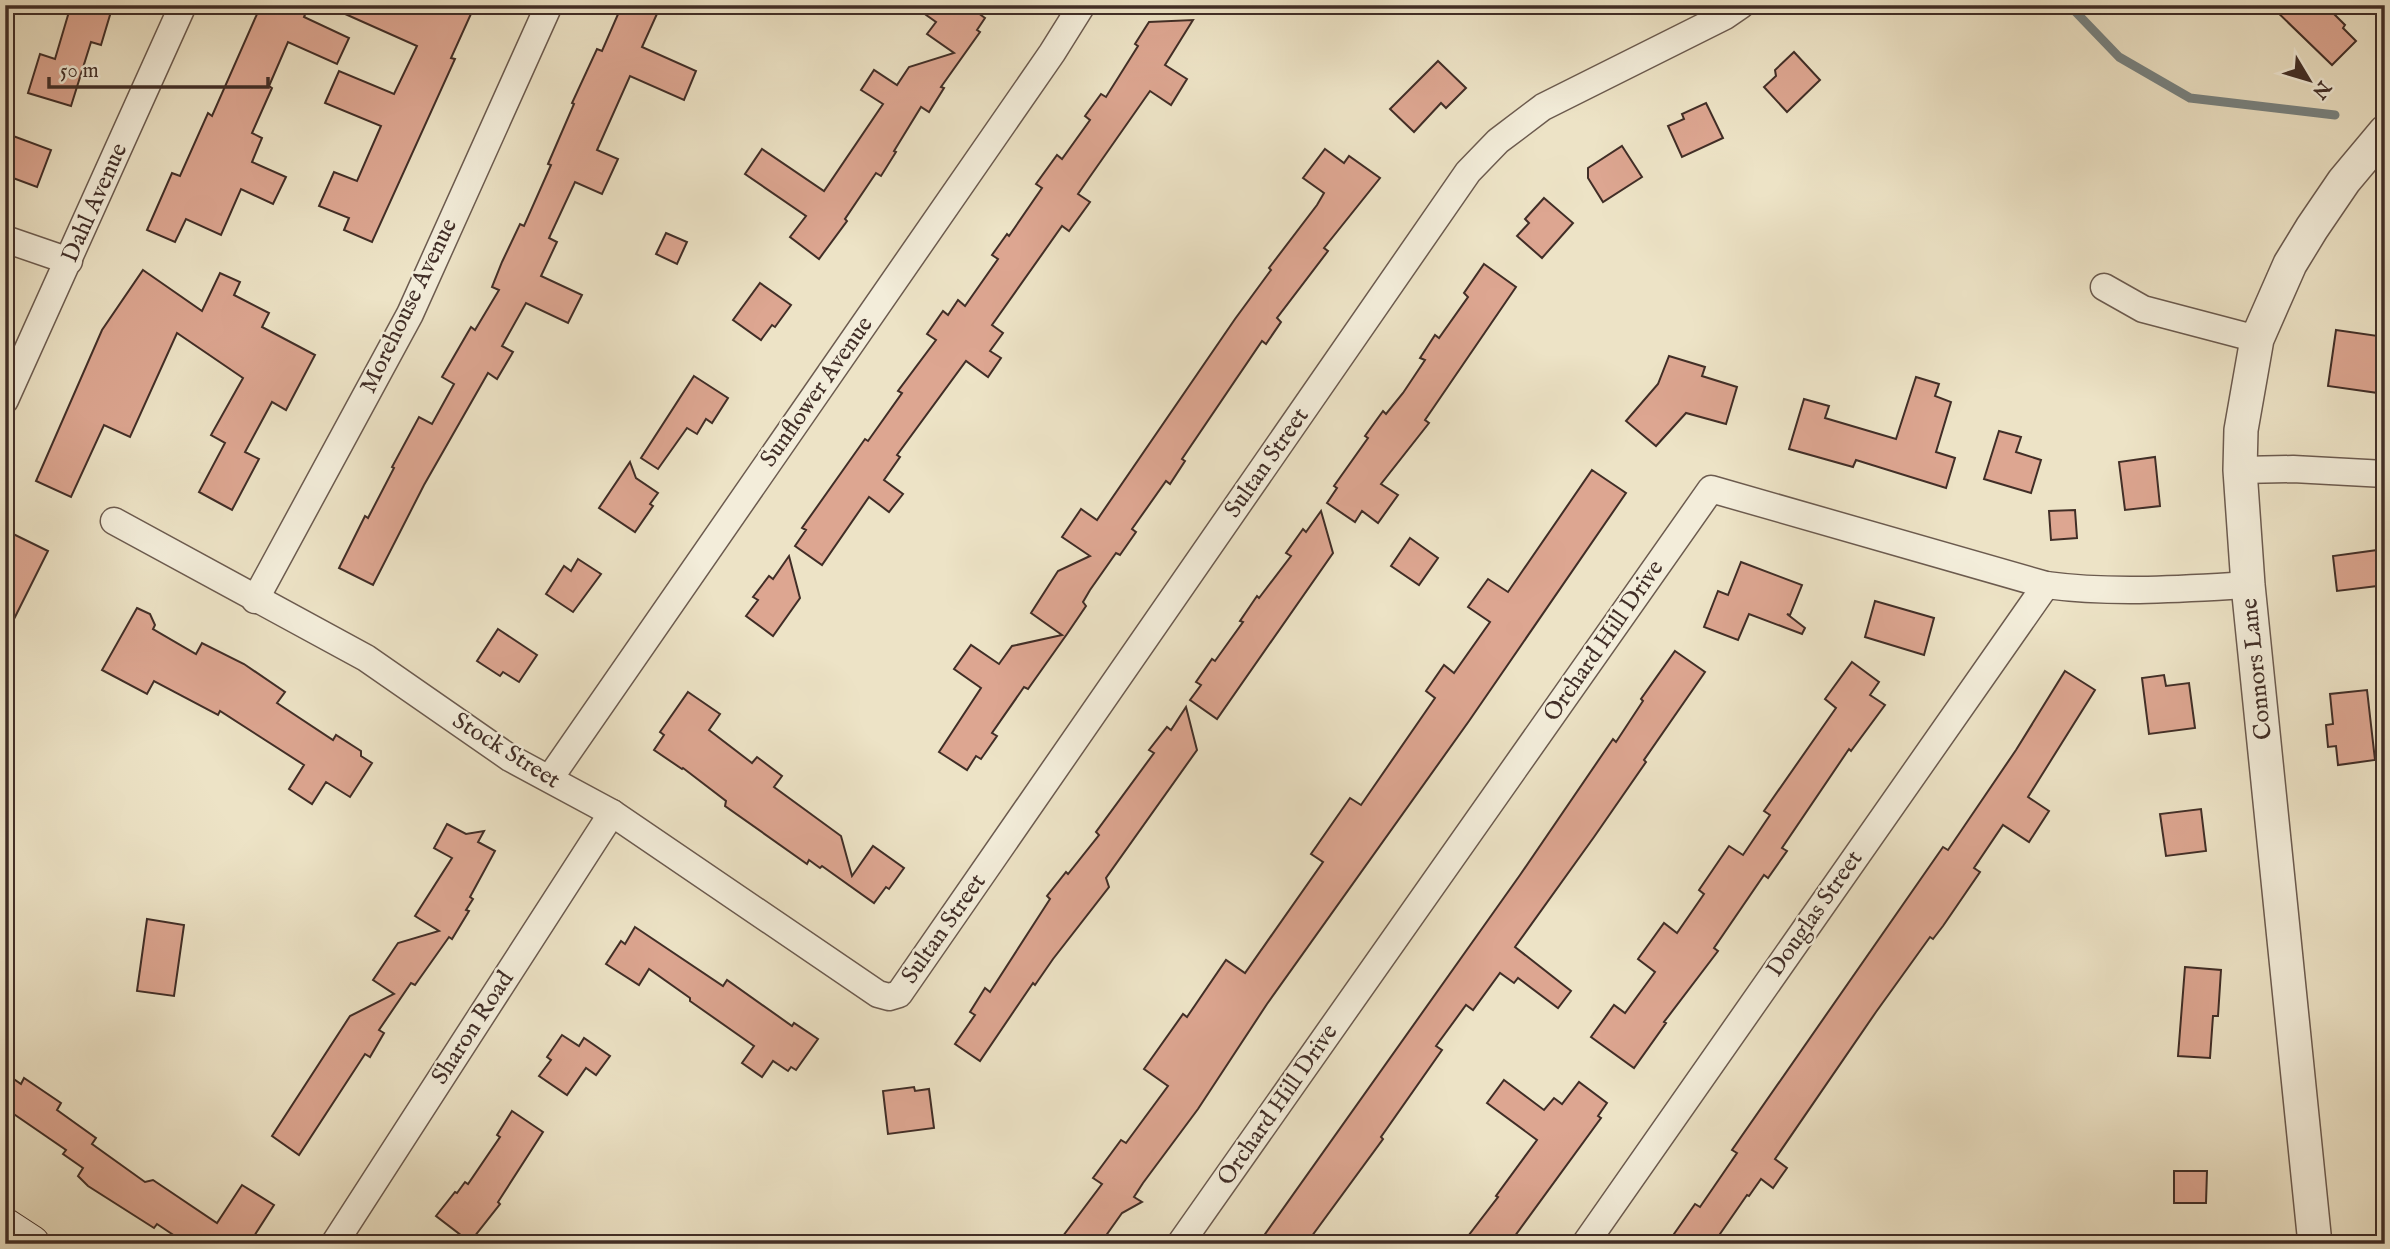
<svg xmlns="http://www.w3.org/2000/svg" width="2390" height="1249" font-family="'IM FELL English',serif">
<rect width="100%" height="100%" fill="#ede3c6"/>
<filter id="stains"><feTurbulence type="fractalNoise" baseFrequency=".00286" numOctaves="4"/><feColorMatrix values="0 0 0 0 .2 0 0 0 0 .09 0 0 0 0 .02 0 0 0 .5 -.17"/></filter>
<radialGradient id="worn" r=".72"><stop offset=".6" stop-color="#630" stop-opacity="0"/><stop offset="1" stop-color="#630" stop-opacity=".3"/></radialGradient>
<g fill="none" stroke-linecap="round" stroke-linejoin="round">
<polyline stroke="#788382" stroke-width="9" points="2069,5 2119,57 2190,98 2335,115"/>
</g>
<g fill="#dda691" stroke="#412e27" stroke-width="2">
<polygon points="71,5 113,5 101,45 91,42 71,106 28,93 40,54 55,59"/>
<polygon points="261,5 309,5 304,17 349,38 337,64 288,42 269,86 272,88 252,133 262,138 252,162 286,177 273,204 241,189 221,235 186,219 175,242 147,230 172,173 180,176 208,113 212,116"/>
<polygon points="325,5 475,5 451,58 455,59 372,242 344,230 349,218 319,206 334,172 357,181 381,126 325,103 339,71 394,94 417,46"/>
<polygon points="622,5 661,5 642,47 696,71 684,100 630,76 597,150 618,159 602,194 575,182 549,238 557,242 541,276 582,295 568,323 526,303 502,346 513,352 497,379 488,373 424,485 373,585 339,568 365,516 368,518 394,468 392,467 419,417 432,424 454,384 442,377 471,327 475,330 499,290 492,287 502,262 520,224 524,226 551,165 548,164 574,104 572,103 597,49 602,51"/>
<polygon points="912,5 967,5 985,18 977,30 980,32 941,87 944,88 929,112 921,107 894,151 896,152 881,176 876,173 845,219 847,221 819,259 790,237 806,216 745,174 762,149 824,191 883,104 861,90 874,70 897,85 909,67 954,53 927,34 936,22"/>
<polygon points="2270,5 2325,5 2345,25 2343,28 2356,41 2332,65"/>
<polygon points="1193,20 1165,65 1187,79 1171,105 1150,91 1089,178 1078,194 1090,202 1069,231 1062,226 992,325 1003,333 990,351 1001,358 988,377 966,361 897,455 900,457 884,480 903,494 889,512 869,497 822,565 795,546 806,530 802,528 865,439 868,441 902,393 898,391 936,340 927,334 943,311 948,315 958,300 965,306 998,259 992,255 1007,234 1009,236 1042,188 1036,184 1057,155 1062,159 1090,120 1085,116 1101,94 1106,97 1138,46 1135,44 1149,22"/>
<polygon points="1794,52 1820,80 1787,112 1764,87 1776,76 1775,70"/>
<polygon points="1438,61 1466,88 1446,108 1441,103 1414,132 1390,109"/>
<polygon points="1706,103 1723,138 1682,157 1668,126 1684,119 1682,114"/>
<polygon points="5,133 51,150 37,187 5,175"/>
<polygon points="1622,146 1642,177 1603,202 1588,178 1588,168"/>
<polygon points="1325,149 1344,163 1349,156 1380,178 1324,248 1328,251 1277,318 1281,322 1266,344 1262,341 1182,459 1185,461 1170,484 1166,481 1132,529 1136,532 1120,555 1116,553 1090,590 1083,602 1086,606 1067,634 1028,689 1024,687 992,733 997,736 981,759 976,756 967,770 939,752 981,688 954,669 971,645 999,664 1012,646 1062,635 1031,613 1058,571 1090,556 1062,537 1081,509 1097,520 1235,319 1271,270 1269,268 1317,205 1324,193 1303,178"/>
<polygon points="1544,198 1573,223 1542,258 1517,236 1529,223 1525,219"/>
<polygon points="666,233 687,242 677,264 656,254"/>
<polygon points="1484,264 1516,287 1425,420 1429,423 1381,484 1398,495 1378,523 1362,511 1355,522 1327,503 1337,488 1334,486 1368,438 1365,436 1383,411 1386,414 1403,393 1425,360 1420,358 1435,335 1439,338 1468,297 1464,293"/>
<polygon points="143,270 202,311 220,273 240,282 234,295 269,313 262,327 315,355 286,410 272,402 245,452 259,459 232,510 199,492 225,443 211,435 243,378 177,333 130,437 104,425 71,497 36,481 102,330"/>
<polygon points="760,283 791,305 775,327 772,325 761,340 733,320"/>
<polygon points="2336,330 2385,337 2385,394 2328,386"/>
<polygon points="1669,356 1705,367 1702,376 1737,387 1726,424 1686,413 1656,446 1626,421 1658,384"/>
<polygon points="694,376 728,398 712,423 706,419 697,434 687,428 658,469 641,458"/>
<polygon points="1916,377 1939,384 1935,396 1951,402 1936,452 1955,458 1946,488 1856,460 1853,467 1789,449 1804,399 1829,406 1825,418 1896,439"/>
<polygon points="1999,431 2021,437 2016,452 2041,460 2031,493 1984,479"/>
<polygon points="2155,457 2160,506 2125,510 2119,462"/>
<polygon points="630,462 636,478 658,493 650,504 653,506 635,532 599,508"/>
<polygon points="1592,470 1626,493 1469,721 1267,1004 1198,1109 1143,1183 1134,1197 1142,1202 1122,1213 1100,1244 1057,1244 1102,1184 1093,1178 1121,1140 1126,1143 1168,1086 1144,1069 1183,1014 1187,1017 1226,960 1245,973 1323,862 1311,854 1350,798 1361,805 1435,698 1426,691 1444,665 1454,673 1490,622 1468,607 1488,579 1508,592"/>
<polygon points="2075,510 2077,538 2051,540 2049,511"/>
<polygon points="1321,511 1333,553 1217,719 1190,700 1201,685 1196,682 1212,659 1215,661 1243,622 1240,621 1257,596 1259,598 1291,556 1286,553 1303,529 1306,532"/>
<polygon points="5,530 48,551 5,637"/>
<polygon points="1410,538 1438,558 1419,585 1391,566"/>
<polygon points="2385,549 2385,585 2337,591 2333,556"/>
<polygon points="789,556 800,598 773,636 746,616 758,600 753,597 769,576 773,579"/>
<polygon points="578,559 601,574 573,612 546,594 564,566 571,571"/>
<polygon points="1741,562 1802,585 1790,615 1787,614 1805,628 1802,634 1749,614 1738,640 1704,627 1718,591 1728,595"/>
<polygon points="1875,601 1934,618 1924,655 1865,637"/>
<polygon points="137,608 150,614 155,625 153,629 196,654 202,643 244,664 285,692 277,703 333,740 336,735 361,751 361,756 372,763 350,797 326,782 312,804 289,789 304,765 220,711 218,715 154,681 147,694 102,670"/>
<polygon points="498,629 537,655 519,682 503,672 500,676 477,661"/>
<polygon points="1675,651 1705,672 1644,760 1646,762 1594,837 1515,947 1571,991 1558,1008 1518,978 1514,983 1500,973 1473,1010 1466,1005 1436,1046 1442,1050 1381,1137 1383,1139 1306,1244 1258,1244 1520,875 1613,739 1616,742 1643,701 1641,699"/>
<polygon points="1852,662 1879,682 1870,695 1885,705 1851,751 1849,749 1782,848 1787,851 1768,878 1764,875 1714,948 1718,951 1664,1022 1666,1023 1634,1068 1591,1037 1614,1005 1625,1013 1655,972 1638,959 1664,923 1677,933 1704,894 1699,890 1729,846 1743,855 1770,815 1764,811 1836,708 1825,699"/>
<polygon points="2065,671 2095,690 2028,797 2049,811 2029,842 2003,825 1974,868 1980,872 1943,926 1933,939 1930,937 1876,1012 1775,1159 1787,1168 1773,1188 1761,1179 1749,1196 1747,1195 1713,1244 1667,1244 1695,1204 1700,1207 1737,1153 1732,1150 1943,847 1948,850 2016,750"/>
<polygon points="2164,675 2166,686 2189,683 2195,728 2149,734 2142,678"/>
<polygon points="2367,690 2375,760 2338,765 2336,746 2328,747 2326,725 2333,724 2330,694"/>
<polygon points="688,692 720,714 709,730 752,763 757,757 782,776 774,787 841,836 852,876 873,846 904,868 889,889 886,887 874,903 822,866 820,868 809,860 807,864 725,806 726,801 683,768 682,769 654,750 664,735 660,732"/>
<polygon points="1186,707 1197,750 1106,878 1109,887 1053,959 1035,985 1033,983 980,1061 955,1044 975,1015 970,1012 985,988 990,992 1050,899 1047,896 1066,872 1068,874 1099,835 1096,832 1154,753 1149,750 1167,727 1171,730"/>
<polygon points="2201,809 2206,851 2166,856 2160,814"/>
<polygon points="447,824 466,834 484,831 478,842 495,851 470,897 473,899 466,910 469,911 452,939 449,937 415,985 411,983 379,1030 384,1033 370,1057 365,1054 299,1155 272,1136 350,1016 394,994 373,980 398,943 439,931 415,916 452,858 434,848"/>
<polygon points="147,919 184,925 174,996 137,991"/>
<polygon points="635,927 723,986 727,980 792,1026 794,1023 818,1039 796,1070 791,1067 788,1071 773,1061 762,1077 742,1063 754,1046 690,1001 690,998 649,969 639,985 606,964 621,941 625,944"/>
<polygon points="2185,967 2221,970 2218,1016 2213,1016 2210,1058 2178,1056"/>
<polygon points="562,1035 579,1046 584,1038 610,1056 596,1075 586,1068 567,1095 539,1076 551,1060 547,1057"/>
<polygon points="5,1073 21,1084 24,1078 61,1103 57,1110 96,1138 92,1144 145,1182 153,1180 217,1223 242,1185 274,1205 249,1244 187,1244 157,1224 154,1228 88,1186 78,1176 83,1168 63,1154 66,1150 5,1108"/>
<polygon points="1504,1080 1544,1110 1554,1098 1562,1104 1579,1082 1607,1103 1598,1116 1601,1118 1509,1244 1462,1244 1498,1197 1496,1196 1537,1140 1487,1103"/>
<polygon points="914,1087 915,1091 929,1089 934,1128 888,1134 883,1091"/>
<polygon points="512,1111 543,1132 498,1202 500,1204 470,1242 436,1216 455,1192 457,1193 465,1182 468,1184 500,1137 497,1135"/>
<polygon points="2174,1171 2207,1171 2206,1203 2174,1203"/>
</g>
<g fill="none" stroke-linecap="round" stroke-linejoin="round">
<g stroke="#6c5b4f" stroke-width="29">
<g id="minor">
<polyline points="5,239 69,261"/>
<polyline points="2104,287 2143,309 2257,339"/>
<polyline points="5,400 183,5"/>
<polyline points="2240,470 2293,469 2385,474"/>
<polyline points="114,521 366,658 510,758 612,813 878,994 889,997 899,994 1468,172 1498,141 1543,107 1725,16 1741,5"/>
<polyline points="255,600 410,314 549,5"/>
<polyline points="550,778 1052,53 1082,5"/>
<polyline points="334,1244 612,813"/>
<path d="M 1180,1244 L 1711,489 L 2046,585 C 2114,594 2180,589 2248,585"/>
<polyline points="1585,1244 2046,585"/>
</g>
</g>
<g stroke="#6c5b4f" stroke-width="36">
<polyline id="tertiary" points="2315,1244 2248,585 2240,470 2241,430 2257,339 2290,264 2312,228 2344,181 2385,132"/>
</g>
<g stroke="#412e27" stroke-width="39">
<polyline id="secondary" points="5,1227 31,1244"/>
</g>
<use href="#minor" stroke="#f3edda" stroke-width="26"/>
<use href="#tertiary" stroke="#f3edda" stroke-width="33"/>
<use href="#secondary" stroke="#f3edda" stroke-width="37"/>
</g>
<g text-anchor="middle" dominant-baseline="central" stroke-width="5" stroke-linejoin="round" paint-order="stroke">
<g font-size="24" fill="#412e27" stroke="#f3edda">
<text transform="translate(95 203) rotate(-66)">Dahl Avenue</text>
<text transform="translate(409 306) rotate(-64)">Morehouse Avenue</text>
<text transform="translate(817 392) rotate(-55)">Sunflower Avenue</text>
<text transform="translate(1267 463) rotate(-55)">Sultan Street</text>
<text transform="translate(1604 641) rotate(-55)">Orchard Hill Drive</text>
<text transform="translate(2257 669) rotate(-96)">Connors Lane</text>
<text transform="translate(506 751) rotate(32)">Stock Street</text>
<text transform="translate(1815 914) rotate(-55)">Douglas Street</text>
<text transform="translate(944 929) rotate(-55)">Sultan Street</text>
<text transform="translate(473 1028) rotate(-57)">Sharon Road</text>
<text transform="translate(1278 1105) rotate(-55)">Orchard Hill Drive</text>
</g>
</g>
<rect width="2390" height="1249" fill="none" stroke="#ede3c6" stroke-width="28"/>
<rect x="7" y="7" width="2376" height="1235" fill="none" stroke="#412e27" stroke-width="3.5"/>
<rect x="14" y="14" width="2362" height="1221" fill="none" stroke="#412e27" stroke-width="2"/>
<g transform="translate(2309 80) rotate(128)" stroke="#f3edda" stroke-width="5" paint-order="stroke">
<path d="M0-5L12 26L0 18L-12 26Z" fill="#412e27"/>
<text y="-10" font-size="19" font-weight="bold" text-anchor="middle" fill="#412e27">N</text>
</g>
<path d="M49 77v10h219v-10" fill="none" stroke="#412e27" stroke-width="3.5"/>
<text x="60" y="77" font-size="21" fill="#412e27" stroke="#f3edda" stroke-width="5" paint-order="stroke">50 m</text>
<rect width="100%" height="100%" filter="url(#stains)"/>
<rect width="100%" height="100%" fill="url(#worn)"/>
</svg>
